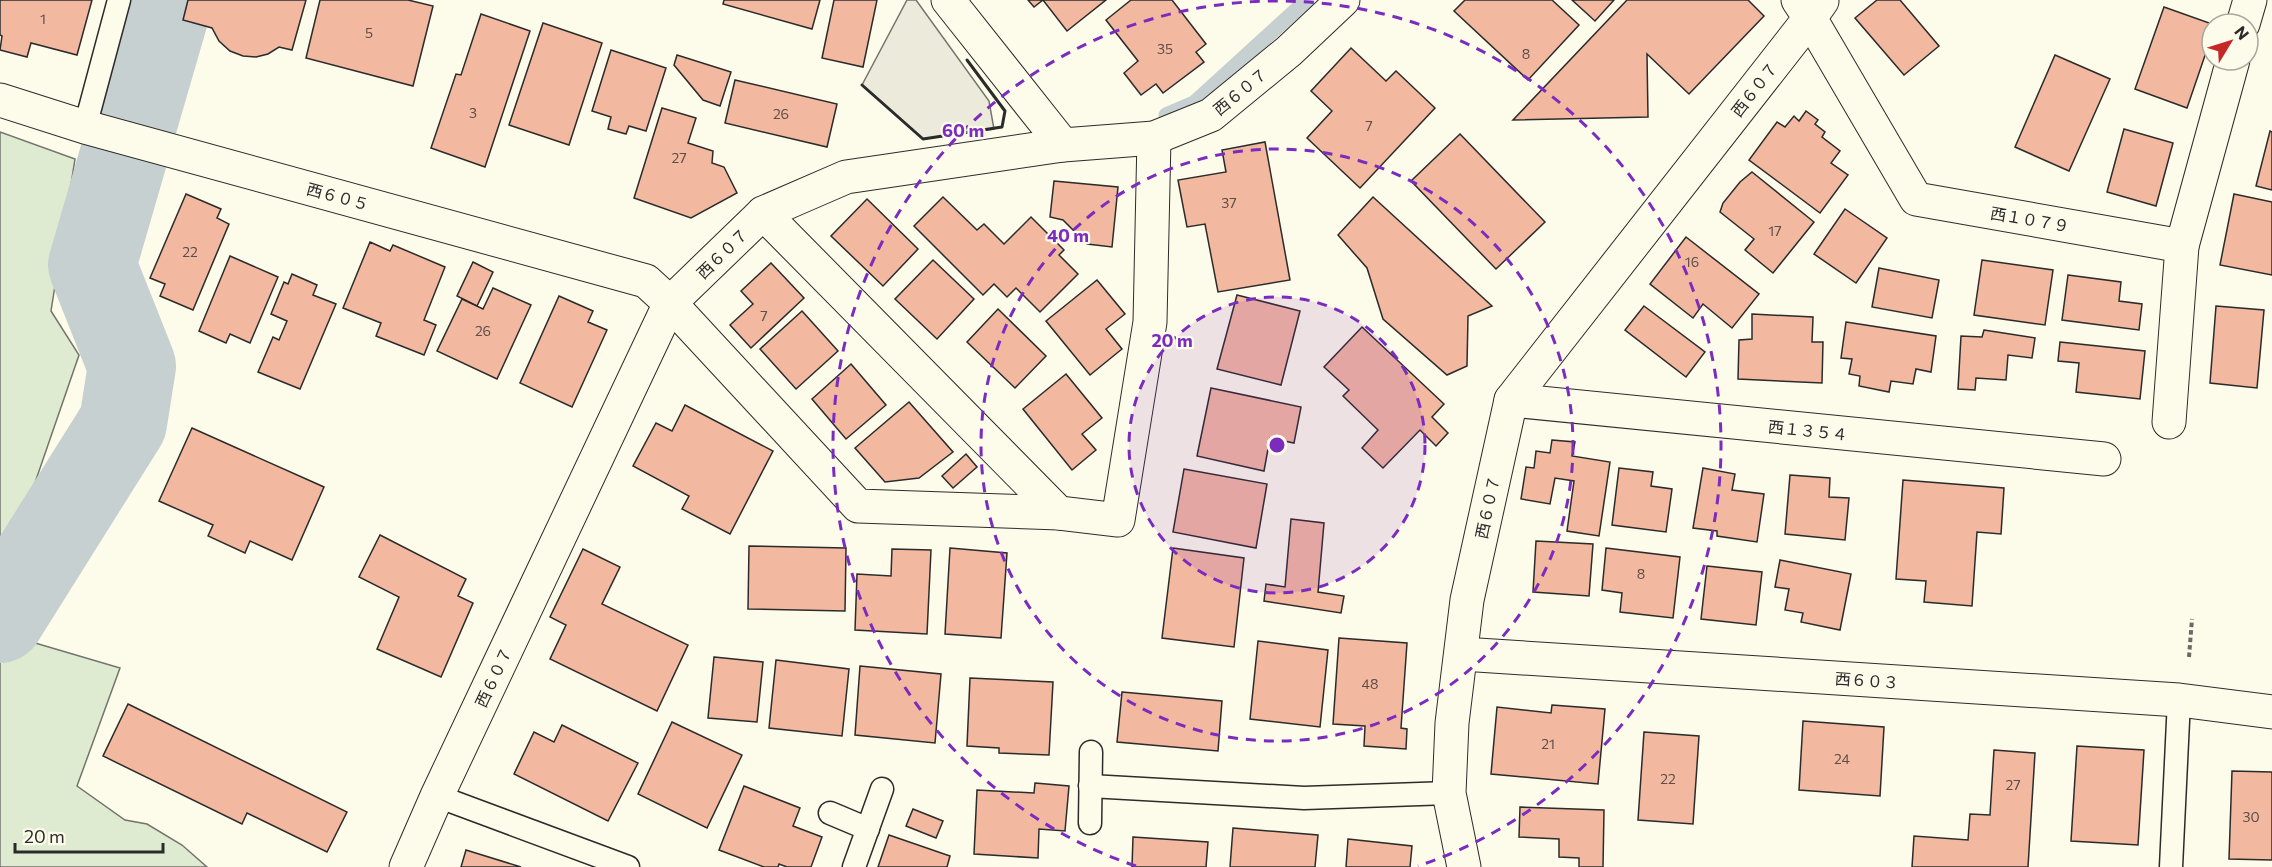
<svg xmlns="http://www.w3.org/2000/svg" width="2272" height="867" font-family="Commissioner,'Noto Sans JP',sans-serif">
<rect width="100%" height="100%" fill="#fdfbea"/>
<g fill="#deebd1" stroke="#74746e" stroke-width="1.5">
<polygon points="0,132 75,159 51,311 79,355 28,503 0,543"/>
<polygon points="8,635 120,668 77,786 125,820 147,824 182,845 207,867 0,867 0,648"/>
</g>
<polygon fill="#eceadb" stroke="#74746e" stroke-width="1.5" points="907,0 916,0 989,101 994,129 923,139 862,85"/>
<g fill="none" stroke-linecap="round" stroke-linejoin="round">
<polyline stroke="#c7d0d0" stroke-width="15" points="1166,115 1194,103 1307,0"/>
<polyline stroke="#c7d0d0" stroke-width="88" points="0,619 123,423 132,366 92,265 169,0"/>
</g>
<g fill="#f2b8a0" stroke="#2b2b2b" stroke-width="1.5">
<polygon points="0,0 92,0 77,55 31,43 27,57 0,50 2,36 0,35"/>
<polygon points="188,0 306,0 292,50 279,47 268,54 256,57 243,56 230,51 219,41 212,28 183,20"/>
<polygon points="320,0 408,0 433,6 413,86 306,58"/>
<polygon points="724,0 820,0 812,29 723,4"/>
<polygon points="834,0 877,0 863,67 822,58"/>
<polygon points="1028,0 1106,0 1067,31 1043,0 1034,7"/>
<polygon points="1131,0 1172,0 1206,44 1196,52 1204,62 1163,93 1156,84 1141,95 1124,73 1138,61 1106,20"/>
<polygon points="1465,0 1552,0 1579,25 1528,80 1454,11"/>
<polygon points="1572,0 1614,0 1595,21"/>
<polygon points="1627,0 1748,0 1764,16 1689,94 1647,54 1648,117 1513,120"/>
<polygon points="1877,0 1900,0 1939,46 1904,75 1855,18"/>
<polygon points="2164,7 2212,24 2212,35 2187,108 2135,89"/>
<polygon points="481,14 530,31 485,167 431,148 456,74 461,75"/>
<polygon points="543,23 602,43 569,145 509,125"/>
<polygon points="1351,48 1386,81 1396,71 1435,108 1360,188 1307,138 1332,111 1311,91"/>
<polygon points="611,50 666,68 646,131 629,126 626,134 608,129 611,117 592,111"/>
<polygon points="677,55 731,72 720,106 703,100 674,65"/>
<polygon points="2055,55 2110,79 2069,171 2015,147"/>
<polygon points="735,80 837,104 827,147 725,123"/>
<polygon points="662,108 696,118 688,143 713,151 712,163 724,167 737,193 691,218 634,198"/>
<polygon points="1806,111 1818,120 1815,124 1825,132 1822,137 1840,151 1831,163 1848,175 1820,213 1749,160 1777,122 1785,127 1794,116 1799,121"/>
<polygon points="2124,129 2173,143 2156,206 2107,192"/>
<polygon points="2270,131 2272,132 2272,190 2256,186"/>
<polygon points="1460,134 1545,222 1496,269 1411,181"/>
<polygon points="1265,142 1290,280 1218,292 1205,224 1187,227 1178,180 1226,172 1222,150"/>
<polygon points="1752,172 1814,222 1773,273 1745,250 1754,239 1720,212 1723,203 1740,182"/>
<polygon points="1054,181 1118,187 1112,247 1087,244 1063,220 1050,217"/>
<polygon points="186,194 221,209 217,218 229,224 193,310 160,296 165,284 150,278"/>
<polygon points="2234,194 2272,202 2272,275 2220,265"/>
<polygon points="943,197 977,230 984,224 1004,244 1031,217 1064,250 1059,255 1078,274 1040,312 1016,288 1007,297 994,284 983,295 914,226"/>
<polygon points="1373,197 1492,306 1468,316 1467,366 1447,375 1383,319 1367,268 1338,235"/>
<polygon points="867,199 918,249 883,286 831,236"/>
<polygon points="1845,209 1887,238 1856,283 1814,254"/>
<polygon points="1686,237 1759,294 1732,328 1703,304 1693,318 1650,284"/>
<polygon points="370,242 390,251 393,245 445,267 424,320 436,325 424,355 376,336 381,323 343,308"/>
<polygon points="230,256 278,277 250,343 230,334 226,343 199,331"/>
<polygon points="933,260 974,299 937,339 895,299"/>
<polygon points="1982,260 2053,270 2045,325 1974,315"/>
<polygon points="473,262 493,272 477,306 457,296"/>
<polygon points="771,263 804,298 751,348 730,325 753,304 741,291"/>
<polygon points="1879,268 1939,280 1932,318 1872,307"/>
<polygon points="292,274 317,285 313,295 336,304 300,389 258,372 273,337 279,340 287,321 271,314 284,282 288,284"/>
<polygon points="2068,275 2121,282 2119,301 2142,304 2139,330 2062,320"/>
<polygon points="1097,280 1125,314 1106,329 1122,349 1090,375 1046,321"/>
<polygon points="493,288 531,305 497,379 437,351 462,299 483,309"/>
<polygon points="1237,295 1300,311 1281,385 1217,369"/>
<polygon points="559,296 593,311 588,322 607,330 572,407 520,383"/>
<polygon points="1644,306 1705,352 1686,377 1625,330"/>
<polygon points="2216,306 2264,310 2257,388 2210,383"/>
<polygon points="998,309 1046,356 1015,388 967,342"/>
<polygon points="802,311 838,351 796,389 760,349"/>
<polygon points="1752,314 1813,317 1812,342 1823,342 1822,383 1738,379 1739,340 1752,339"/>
<polygon points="1846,322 1936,336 1931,372 1916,369 1913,384 1891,381 1889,392 1859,386 1860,376 1849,374 1852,359 1841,358"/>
<polygon points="1362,327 1444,404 1432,417 1448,433 1436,446 1420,430 1383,468 1362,448 1378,430 1343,396 1349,390 1324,367"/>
<polygon points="1984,330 2035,338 2032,358 2008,355 2006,380 1976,378 1975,390 1958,389 1961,336 1982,337"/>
<polygon points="2060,342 2145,351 2140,399 2076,392 2079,363 2058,361"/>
<polygon points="851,364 886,405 846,439 812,399"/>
<polygon points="1066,374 1102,418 1082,434 1096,450 1072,470 1023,409"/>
<polygon points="1211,388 1301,407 1294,443 1270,438 1264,471 1197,456"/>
<polygon points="909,402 953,452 919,478 885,482 855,448"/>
<polygon points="685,405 773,451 730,534 682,509 689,496 633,466 656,423 672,431"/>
<polygon points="192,428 324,487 292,560 250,541 245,553 208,536 213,525 159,501"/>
<polygon points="1552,440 1575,442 1572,456 1610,462 1599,536 1567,531 1574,481 1555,478 1550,504 1521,499 1526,467 1534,468 1536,451 1550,453"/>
<polygon points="966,454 977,467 953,488 942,476"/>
<polygon points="1619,468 1653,472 1651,486 1672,489 1666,532 1612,525"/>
<polygon points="1703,468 1735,474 1732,490 1764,494 1757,542 1717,536 1717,531 1693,528"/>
<polygon points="1184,469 1267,484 1256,548 1173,532"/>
<polygon points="1790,475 1830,478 1829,497 1849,498 1845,540 1785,534"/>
<polygon points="1903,480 2004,488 2001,534 1977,532 1972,606 1924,602 1926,581 1896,579"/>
<polygon points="1291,519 1324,523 1318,592 1344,596 1341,613 1264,601 1266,584 1285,587"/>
<polygon points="380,535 466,579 458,596 473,603 441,677 377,649 399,597 359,577"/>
<polygon points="1536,541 1593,544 1589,596 1533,592"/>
<polygon points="749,546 846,548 845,611 748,609"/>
<polygon points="950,548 1007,553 1001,638 945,634"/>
<polygon points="1173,548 1244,558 1234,647 1162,638"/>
<polygon points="1606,548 1680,557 1673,618 1620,612 1622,593 1602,590"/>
<polygon points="583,549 620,567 602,604 688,645 657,711 550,659 566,625 550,617"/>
<polygon points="892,549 931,550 927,634 855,630 857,574 891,576"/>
<polygon points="1780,560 1851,574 1840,630 1801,622 1803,613 1785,610 1789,589 1775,587"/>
<polygon points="1707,566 1762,572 1756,625 1701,619"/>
<polygon points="1339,638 1407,643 1401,728 1407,729 1406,749 1364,746 1365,726 1333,724"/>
<polygon points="1258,641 1328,650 1320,727 1250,719"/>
<polygon points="714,657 763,662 757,722 708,718"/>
<polygon points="776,660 849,669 842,736 769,728"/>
<polygon points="860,666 941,674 935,743 855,735"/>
<polygon points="970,678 1053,682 1049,755 999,753 999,748 967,746"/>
<polygon points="1122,692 1222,701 1218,751 1117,742"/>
<polygon points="128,704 347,812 327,852 247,813 242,824 103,756"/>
<polygon points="1552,705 1605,709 1598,784 1491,774 1497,707 1551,713"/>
<polygon points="1803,721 1884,727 1880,796 1799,790"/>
<polygon points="672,722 742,755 707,828 638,794"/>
<polygon points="562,725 638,763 608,821 514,774 534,732 554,742"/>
<polygon points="1644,732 1699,736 1693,824 1638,820"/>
<polygon points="2077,746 2144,750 2138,845 2071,841"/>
<polygon points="1994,750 2035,753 2028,867 1912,867 1914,836 1968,840 1970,814 1990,815"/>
<polygon points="2232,771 2272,772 2272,860 2229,859"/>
<polygon points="1035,783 1069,786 1065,831 1039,829 1038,858 974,854 977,790 1034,793"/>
<polygon points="744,786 800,808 793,826 822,837 811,867 787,867 779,864 778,867 764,867 719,850"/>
<polygon points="1520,807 1604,810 1603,867 1579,867 1579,858 1559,857 1559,839 1519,837"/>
<polygon points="913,809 943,821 936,838 906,826"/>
<polygon points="1233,828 1318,835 1315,867 1230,867"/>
<polygon points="889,835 950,856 947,867 878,867"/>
<polygon points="1133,837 1208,842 1206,867 1132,867"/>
<polygon points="1348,839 1412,846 1410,867 1346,867"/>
<polygon points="466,850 521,867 461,867"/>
</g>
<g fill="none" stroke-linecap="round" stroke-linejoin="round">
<g stroke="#2b2b2b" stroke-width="25">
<g id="service">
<polyline points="85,127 119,0"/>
<polyline points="1090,786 1304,798 1449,793"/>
<polyline points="437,796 628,867"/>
<polyline points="830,813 868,829"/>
<polyline points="1090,823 1091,752"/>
<polyline points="854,867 882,789"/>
<polyline points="2171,867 2179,700"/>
</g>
</g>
<g stroke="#2b2b2b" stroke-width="35">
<g id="minor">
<polyline points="948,0 1063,145"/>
<polyline points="1822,1 1810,18 1916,199 2182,246 2233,60"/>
<polyline points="2243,24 2250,0"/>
<polyline points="0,100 85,127 646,281 670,303 858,506 1059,513 1118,520 1150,322 1154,138"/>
<polyline points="763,213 1059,513"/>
<polyline points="1511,400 2104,459"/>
<polyline points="2169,422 2182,246"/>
<polyline points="1462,654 2179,700 2272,712"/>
<polyline points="406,867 437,796 670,303 763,213 846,177 1063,145 1154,138 1211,115 1289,51 1343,0"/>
<polyline points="1464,867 1449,793 1452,723 1467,600 1511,400 1810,18 1798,0"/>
</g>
</g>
<polyline stroke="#6a6964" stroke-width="4" stroke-dasharray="4.5 3" stroke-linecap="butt" points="2189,657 2192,619"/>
<use href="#service" stroke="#fdfbea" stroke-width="22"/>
<use href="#minor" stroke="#fdfbea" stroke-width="33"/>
<polyline stroke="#2b2b2b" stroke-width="3" points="862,85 923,139 1002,127 1005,111 967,60"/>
</g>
<circle cx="1277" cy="445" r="148" fill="#7b2cbf" fill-opacity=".12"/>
<g fill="none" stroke="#7b2cbf" stroke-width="3" stroke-dasharray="10 8">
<circle cx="1277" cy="445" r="148"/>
<circle cx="1277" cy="445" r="296"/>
<path d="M1136 866A444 444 0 1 1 1418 866"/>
</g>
<g text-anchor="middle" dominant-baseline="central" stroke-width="4.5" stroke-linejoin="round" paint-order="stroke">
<g font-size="14" fill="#5d4e48">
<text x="43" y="18">1</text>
<text x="369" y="32">5</text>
<text x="1165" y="48">35</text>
<text x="1526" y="53">8</text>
<text x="473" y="112">3</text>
<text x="781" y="113">26</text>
<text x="1369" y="125">7</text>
<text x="679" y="157">27</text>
<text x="1229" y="202">37</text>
<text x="1775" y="230">17</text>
<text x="190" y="251">22</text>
<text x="1692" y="261">16</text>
<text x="764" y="315">7</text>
<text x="483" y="330">26</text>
<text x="1641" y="573">8</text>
<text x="1370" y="683">48</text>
<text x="1548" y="743">21</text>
<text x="1842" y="758">24</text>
<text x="1668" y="778">22</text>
<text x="2013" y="784">27</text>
<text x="2251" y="816">30</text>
</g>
<g font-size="16" fill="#2b2b2b" stroke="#fdfbea">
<text transform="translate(1754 89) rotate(-52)">西６０７</text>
<text transform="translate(1240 91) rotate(-39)">西６０７</text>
<text transform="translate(338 196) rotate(15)">西６０５</text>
<text transform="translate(2030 219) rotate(10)">西１０７９</text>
<text transform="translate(722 253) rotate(-44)">西６０７</text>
<text transform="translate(1808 430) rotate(6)">西１３５４</text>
<text transform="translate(1487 507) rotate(-78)">西６０７</text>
<text transform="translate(493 677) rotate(-65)">西６０７</text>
<text transform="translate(1867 680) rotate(4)">西６０３</text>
</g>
</g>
<circle cx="1277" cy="445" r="9" fill="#7b2cbf" stroke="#fdfbea" stroke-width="3"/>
<g font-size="18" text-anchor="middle" font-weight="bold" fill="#7b2cbf" stroke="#fdfbea" stroke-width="4.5" stroke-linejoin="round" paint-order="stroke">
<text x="963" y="137">60 m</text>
<text x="1068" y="242">40 m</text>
<text x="1172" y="347">20 m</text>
</g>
<g transform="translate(2230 42) rotate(52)"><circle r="28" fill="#fdfbea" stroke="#a9a89e" stroke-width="1.5"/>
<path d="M0-4.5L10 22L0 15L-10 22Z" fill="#c62828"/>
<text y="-9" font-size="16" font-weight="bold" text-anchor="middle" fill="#2b2b2b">N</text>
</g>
<path d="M15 843v9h148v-9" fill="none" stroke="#2b2b2b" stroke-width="3"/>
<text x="24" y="843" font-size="18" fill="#2b2b2b" stroke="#fdfbea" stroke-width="4.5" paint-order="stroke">20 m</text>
</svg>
